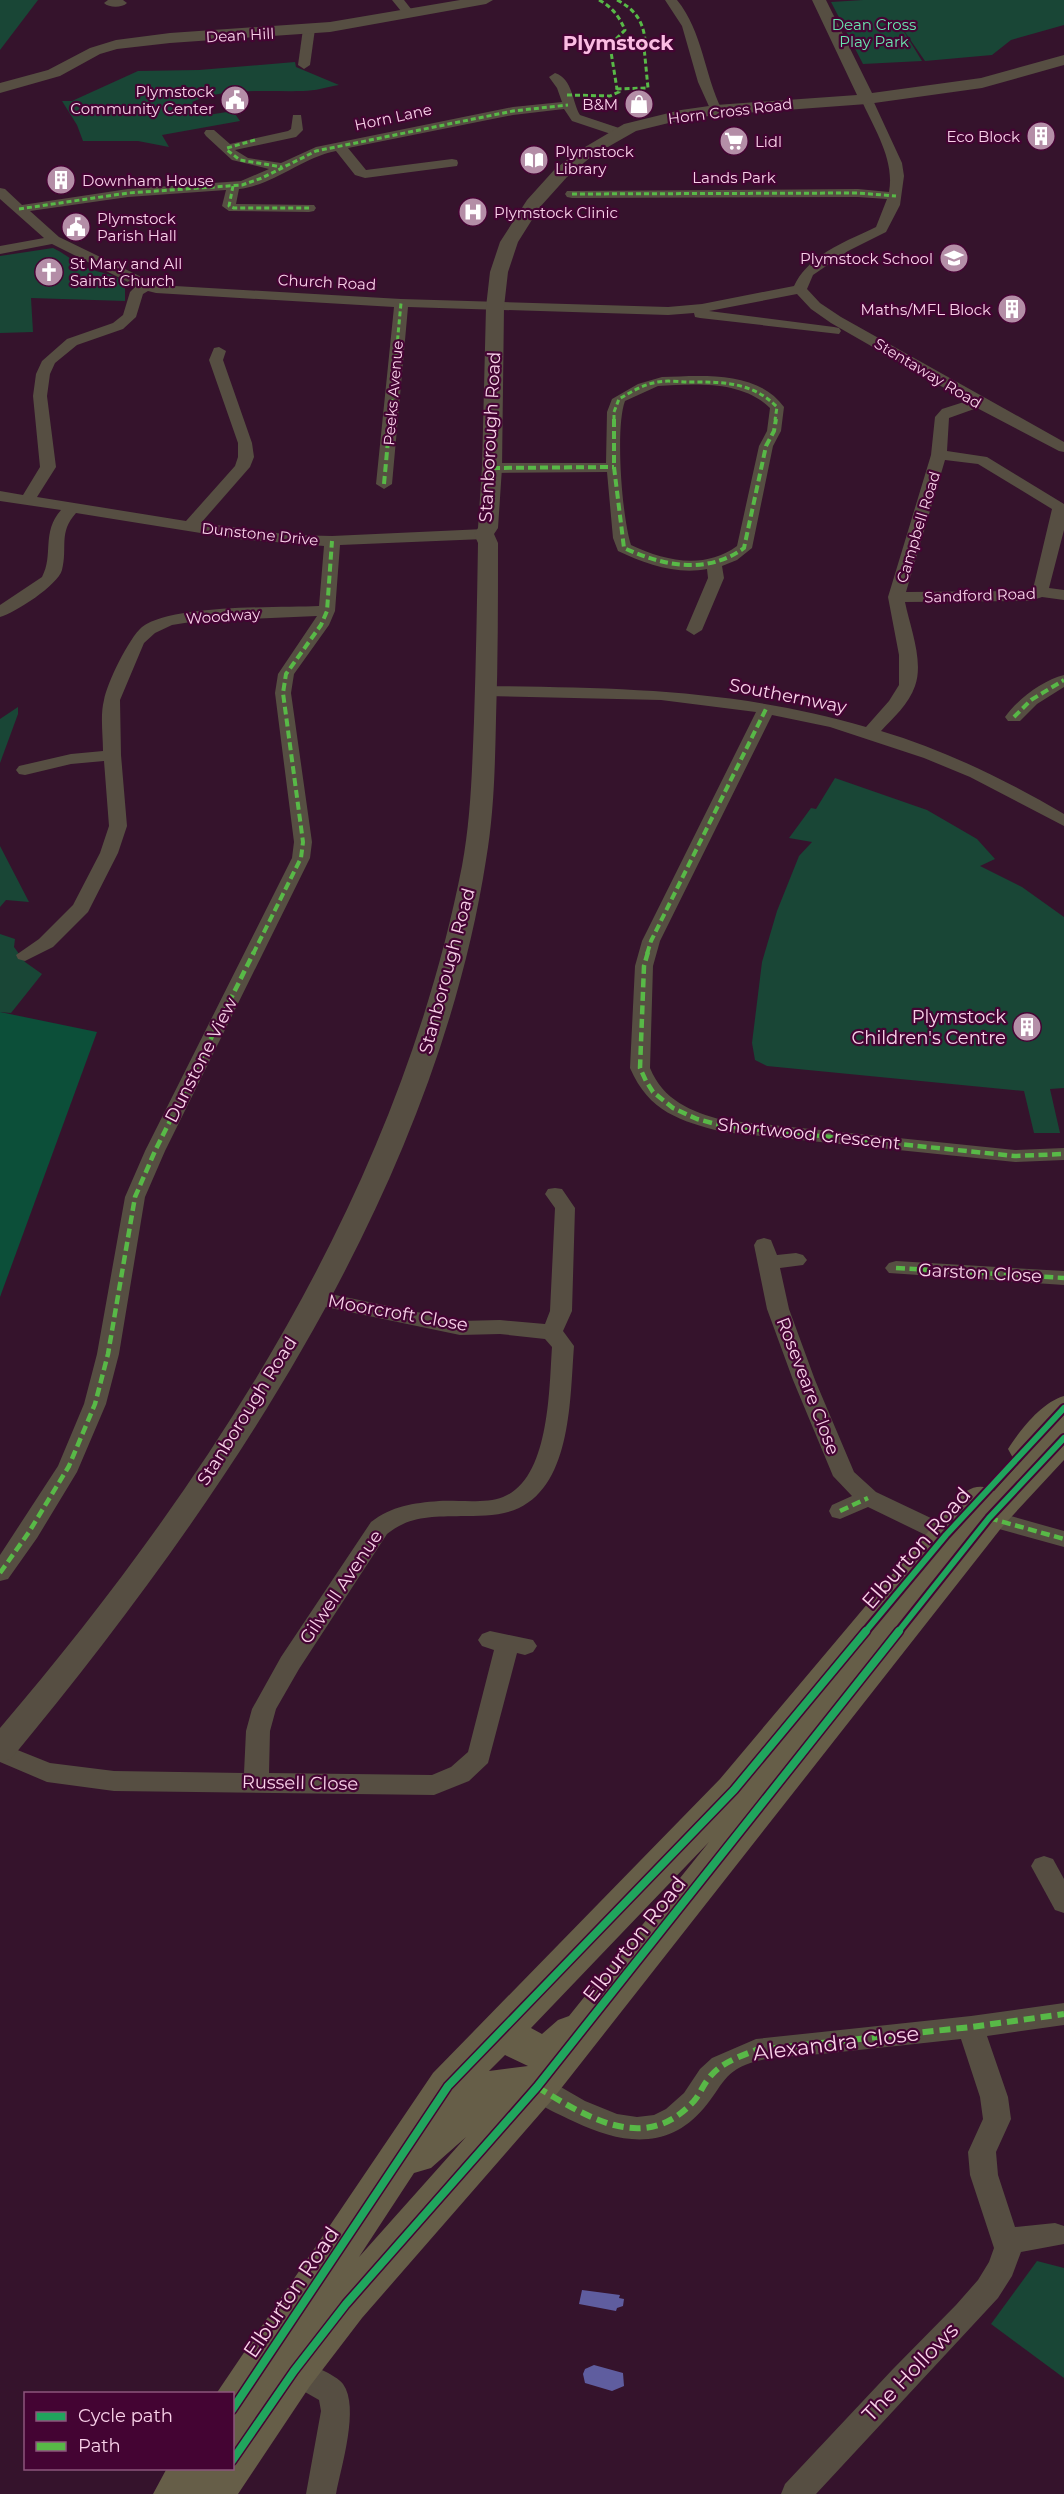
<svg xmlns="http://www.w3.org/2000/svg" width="1064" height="2494" font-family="Montserrat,sans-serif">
<rect width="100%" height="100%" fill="#35132c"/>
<g fill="#194636">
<polygon points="0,0 38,0 0,50"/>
<polygon points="863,0 1064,0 1064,25 1011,40 992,55 925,61 900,25 922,61 863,64 831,2"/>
<path d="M 295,62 L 296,67 L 339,85 C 327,87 315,91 303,91 C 268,92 224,87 192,102 L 208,115 L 233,111 L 240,121 L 162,135 L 169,147 L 138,141 L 83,141 L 77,125 L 62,101 L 72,101 L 138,71 L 199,70 Z"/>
<path d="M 53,248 C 64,253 77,264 87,268 C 100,273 114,274 125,282 L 125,301 L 31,298 L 33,332 L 0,333 L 0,256 Z"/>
<polygon points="18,707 18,714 0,763 0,719"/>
<polygon points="835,778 927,810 977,839 995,859 980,866 1022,887 1064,917 1064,1088 1050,1089 1060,1133 1034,1133 1024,1091 767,1066 755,1060 752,1043 762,962 777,911 799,856 812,842 789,838 811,808 816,809"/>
<polygon points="0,846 29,902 6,900 0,907"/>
<polygon points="0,934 15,939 14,947 25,962 42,974 11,1013 0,1012"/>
<polygon points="1037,2261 1064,2268 1064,2378 991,2324"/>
</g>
<polygon fill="#0c4f39" points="0,1012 97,1032 0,1297"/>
<g fill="#5f5d9f">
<polygon points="582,2290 620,2295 619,2298 624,2299 623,2306 617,2308 616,2311 579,2304"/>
<polygon points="594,2365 623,2373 624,2386 612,2391 585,2383 583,2374 585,2369"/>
</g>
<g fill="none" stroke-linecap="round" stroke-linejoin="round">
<g fill="#564e42" fill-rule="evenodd">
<path d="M 108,0 L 123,0 L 127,3 C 122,8 109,8 104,3 Z"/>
<polygon points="392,0 404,0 415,14 413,16 405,16"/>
<path d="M 665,0 L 677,0 C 703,32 704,74 722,110 L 720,113 L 712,113 L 698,82 L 682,26 Z"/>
<polygon points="309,25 315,29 310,65 304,69 298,65 303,29"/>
<path d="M 555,73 C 573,79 572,102 580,115 L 625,130 L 627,133 L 625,136 L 617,136 L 572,121 L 564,109 L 513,115 L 348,148 L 366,170 L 452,159 L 457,160 L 458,163 L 457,166 L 365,178 L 355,175 L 336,151 C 301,158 274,185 239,189 L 236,204 L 314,205 L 316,208 L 314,211 L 309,212 L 229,211 L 222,206 L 226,190 L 128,197 L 30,211 L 59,237 L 158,285 L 401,299 L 668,307 L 702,304 L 794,286 C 808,255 847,241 876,227 L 887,199 L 858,197 L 572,198 L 567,197 L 565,194 L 567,191 L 858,189 L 889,192 C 895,159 874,129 861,99 L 867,95 L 871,96 L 902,163 L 904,176 L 900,205 L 886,232 L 848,251 L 813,275 L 807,289 L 820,303 L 841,317 L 1064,442 L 1064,452 L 1059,451 L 977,408 L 949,418 L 947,451 L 987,457 L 1064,504 L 1064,530 L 1049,588 L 1064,590 L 1064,600 L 1042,597 L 1030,601 L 905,602 C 910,627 924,661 915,686 C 909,704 893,718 881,731 C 945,750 1006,780 1064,814 L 1064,826 L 970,777 L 924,758 L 830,727 L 772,715 L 660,941 L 653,966 L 650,1068 C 663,1100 691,1112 723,1120 L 1015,1150 L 1064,1148 L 1064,1160 L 1015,1162 L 723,1132 C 680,1121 649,1112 630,1068 L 635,966 L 642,941 L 756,712 L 661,700 L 486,696 L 478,691 L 486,686 C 620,688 736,689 866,727 L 889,701 L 899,685 L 899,655 L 888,597 L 931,455 L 935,417 L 942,409 L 967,401 L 831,323 L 811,309 L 797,294 L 709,311 L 834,327 L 839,328 L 841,331 L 839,334 L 700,318 L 695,317 L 694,313 L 668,315 L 408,307 L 392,484 L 384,489 L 376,484 L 394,307 L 156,293 L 148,291 L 143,294 L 136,317 L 123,329 L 77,345 L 55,363 L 50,374 L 47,396 L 56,467 L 37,497 L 186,521 L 235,466 L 238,457 L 238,443 L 209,360 L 214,348 L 219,347 L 226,351 L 223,360 L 252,443 L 254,457 L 250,467 L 201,523 L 291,535 L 332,536 L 484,529 L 492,534 L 484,539 L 340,545 L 335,611 L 329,625 L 294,674 L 291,693 L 312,842 L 310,858 L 165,1151 L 145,1197 L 119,1354 L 106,1404 L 77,1472 L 37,1538 L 8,1579 L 0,1581 L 0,1555 L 58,1466 L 84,1404 L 97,1354 L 125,1197 L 145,1151 L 292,858 L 294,842 L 275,693 L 278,674 L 317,616 L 197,621 L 172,625 L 155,633 L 144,643 L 120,700 L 121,755 L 127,826 L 118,853 L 88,912 L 53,947 L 25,961 L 18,959 L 16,955 L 39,939 L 73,905 L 100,853 L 109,826 L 104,761 L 71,764 L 25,775 L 19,774 L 16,770 L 19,766 L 71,754 L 103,751 C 103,735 100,715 104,700 C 107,683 129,638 142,627 C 174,604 277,608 319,606 L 324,546 L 238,539 L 76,513 C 58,533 68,547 62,570 C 58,585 15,613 0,617 L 0,605 L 42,577 C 54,555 41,533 61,510 L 0,501 L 0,491 L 23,495 L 40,467 L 33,396 L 36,374 L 42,361 L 67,339 L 113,323 L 123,315 L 130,292 L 136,286 L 52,244 L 0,254 L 0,246 L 44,238 L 0,199 L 0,188 L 5,189 L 22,205 L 128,189 L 241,181 L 269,169 L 232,160 L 206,136 L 204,133 L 206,130 L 214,130 L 230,144 L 288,131 L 291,129 L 293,115 L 301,115 L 303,130 L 296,137 L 235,150 L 248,158 L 281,163 L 316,147 L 513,107 L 562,102 L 557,88 L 549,77 ZM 945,460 L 978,464 L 1052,509 L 1033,589 L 1028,591 L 906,592 Z"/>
<path d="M 662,377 C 702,376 757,370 784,407 L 781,431 L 773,446 L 752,548 L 737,560 L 722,566 L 724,578 L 702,630 L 694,635 L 686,630 L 708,578 L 707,569 C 677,575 645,564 618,551 L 613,538 L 607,472 L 492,473 L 484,468 L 492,463 L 606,463 L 607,412 L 612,399 L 638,384 ZM 658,386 C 695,384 741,380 770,408 L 767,431 L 759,446 L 737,546 C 704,570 665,561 631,545 C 622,517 615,428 625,401 Z"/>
<path d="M 1064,675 L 1064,687 L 1037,704 L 1020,721 L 1008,721 L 1005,717 C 1018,699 1043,680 1064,675 Z"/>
<path d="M 555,1188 L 562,1189 L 575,1208 L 572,1311 L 563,1331 L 574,1346 C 570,1396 572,1483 519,1508 C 502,1516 480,1516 461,1516 C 432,1517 411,1515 387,1534 L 299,1669 L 276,1709 L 270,1731 L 269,1773 L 432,1775 L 451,1767 L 468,1752 L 494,1650 L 482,1646 L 478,1640 L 482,1634 L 490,1631 L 533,1640 L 537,1646 L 533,1652 L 525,1655 L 517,1653 L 488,1763 L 469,1781 L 434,1795 L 114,1791 L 47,1782 L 0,1762 L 0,1743 L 50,1763 L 114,1771 L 244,1773 L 246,1731 L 252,1709 L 281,1657 L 371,1522 C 392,1506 413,1503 439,1501 C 459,1500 485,1504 503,1497 C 550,1479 549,1388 552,1347 L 545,1339 L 500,1334 L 460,1335 L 316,1305 L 308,1303 L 305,1298 L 308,1293 L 316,1291 L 460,1321 L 500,1320 L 545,1324 L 550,1311 L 555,1208 L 545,1194 L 548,1189 Z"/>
<polygon points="764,1238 771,1240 777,1255 796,1253 803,1255 807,1260 803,1265 780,1268 789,1309 815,1380 854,1472 876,1492 954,1529 958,1535 954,1541 946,1543 938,1541 868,1507 840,1519 832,1517 829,1511 832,1505 852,1496 833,1476 793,1380 767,1309 754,1245 757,1240"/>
<polygon points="896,1261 1064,1271 1064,1285 889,1273 885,1268 889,1263"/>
<polygon points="989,1510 1064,1531 1064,1547 981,1524 977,1518 981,1512"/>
<polygon points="1044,1856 1053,1859 1064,1879 1064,1913 1055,1910 1031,1866 1035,1859"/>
<path d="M 1064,2003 L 1064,2025 L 987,2036 L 1008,2097 L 1011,2119 L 996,2152 L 998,2175 L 1015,2227 L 1055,2223 L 1064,2226 L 1064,2244 L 1021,2252 L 1012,2276 L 998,2298 L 816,2494 L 781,2494 L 785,2484 L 893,2369 L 956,2305 L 978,2280 L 989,2262 L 994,2248 L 970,2175 L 968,2152 L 983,2119 L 980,2097 L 961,2039 C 915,2044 868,2049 821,2054 C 800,2056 777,2056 757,2061 C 723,2070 723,2086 704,2108 C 668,2151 621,2144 575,2122 C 559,2114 532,2104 523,2087 L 527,2079 L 537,2076 L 547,2079 L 585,2101 L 617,2114 L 637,2117 L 654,2115 L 666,2109 L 684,2093 L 700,2069 L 712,2058 L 756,2039 L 971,2016 Z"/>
<path d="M 294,2358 C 305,2362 337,2375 343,2384 C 360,2407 341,2467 336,2494 L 306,2494 L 321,2411 L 319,2400 L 284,2380 L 279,2371 L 284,2362 Z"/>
</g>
<g fill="#564e42" fill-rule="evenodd">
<polygon points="460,0 493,0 486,4 330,32 170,43 117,49 100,54 60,76 0,93 0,83 48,70 90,48 116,40 170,33 330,22"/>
<path d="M 812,0 L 826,0 L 872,93 L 981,78 L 1064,55 L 1064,65 L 982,88 L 867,104 L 716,115 L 681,120 L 636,131 L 592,156 L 567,177 L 540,207 L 518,242 L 508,272 L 504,307 L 502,468 L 498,528 L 494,534 L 498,543 C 498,602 498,660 496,719 C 495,766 494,814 486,860 C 434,1193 222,1504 11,1759 L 0,1762 L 0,1728 C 213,1478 398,1192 462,866 C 471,818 472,769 474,721 C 476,662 477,602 478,543 L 474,534 L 478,528 L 482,468 L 486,307 L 490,272 L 500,242 L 527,200 L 555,169 L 580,150 L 624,124 L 681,110 L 716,105 L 857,95 Z"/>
</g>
<path fill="#665e48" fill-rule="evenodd" d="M 1064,1396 L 1064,1460 L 1002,1527 L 552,2100 L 362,2318 L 310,2386 L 238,2494 L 153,2494 L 167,2468 L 232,2468 L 232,2394 L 216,2394 L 433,2073 L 720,1779 L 933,1526 C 949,1509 968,1475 994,1491 L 1022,1460 L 1013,1458 L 1008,1449 C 1020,1430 1042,1402 1064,1396 ZM 709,1842 L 569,2016 L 558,2020 L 542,2034 L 531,2028 ZM 505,2055 L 528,2066 L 489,2071 ZM 466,2137 L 359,2257 L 414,2173 L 431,2168 Z"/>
<g stroke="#58b947" stroke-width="3" stroke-dasharray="5 3" stroke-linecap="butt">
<path d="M 617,0 C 634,9 643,20 645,40 L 641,42"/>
<polyline points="616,39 611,52 617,89"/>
<path d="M 567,95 L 610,96 L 619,92 L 617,89 L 648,88 L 644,47 L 641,42 L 616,39 L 625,30 C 619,16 612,7 599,0"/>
<polyline points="255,140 227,148 227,150 240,160 282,167"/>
<polyline points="233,186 229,206 234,208 309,208"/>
<polyline points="572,194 858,193 896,196"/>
<polyline points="19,209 128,193 242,185 262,178 316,151 513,111 568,105"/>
<polyline points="390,420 401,303"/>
<path d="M 614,420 L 614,412 L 619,399 C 631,392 644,384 658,382 C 668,380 680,382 690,382 C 724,382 752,382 777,407 L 775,420"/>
</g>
<g stroke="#58b947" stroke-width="4" stroke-dasharray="8 4" stroke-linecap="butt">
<polyline points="614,419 614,467"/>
<path d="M 614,467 L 624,548 C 663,566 707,575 744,548 L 766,446 L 774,431 L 776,419"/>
<polyline points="492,468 614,467"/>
<polyline points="384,484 390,419"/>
<polyline points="1014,717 1031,700 1064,680"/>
<polyline points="253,954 301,858 303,842 283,693 286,674 321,625 327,611 332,541"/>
<polyline points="647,954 651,941 766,709"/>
</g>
<g stroke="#58b947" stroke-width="4.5" stroke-dasharray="9 4.5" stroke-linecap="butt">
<polyline points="648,952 644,966 640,1068 646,1081 653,1092 673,1108 697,1119 723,1126 1015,1156 1064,1154"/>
<polyline points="896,1268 1064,1278"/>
<polyline points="840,1511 868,1498"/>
<polyline points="989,1518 1064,1539"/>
<polyline points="0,1573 29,1532 69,1466 95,1404 108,1354 135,1197 155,1151 254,952"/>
</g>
<path stroke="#58b947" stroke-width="6" stroke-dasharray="11 6" stroke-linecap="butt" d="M 537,2087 C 587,2117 645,2155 694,2101 C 700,2094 703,2085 709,2078 C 720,2063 739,2057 756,2050 L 971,2027 L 1064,2014"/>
<g stroke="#440433" stroke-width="10">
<g id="cycleway-far1">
<polyline points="865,1632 946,1535 1064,1408"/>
<polyline points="898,1632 989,1518 1064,1438"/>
</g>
</g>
<g stroke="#440433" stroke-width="11">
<g id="cycleway">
<polyline points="232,2410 448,2086 734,1790 866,1631"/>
<polyline points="232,2461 294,2371 346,2304 537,2087 899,1631"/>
</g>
</g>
<use href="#cycleway-far1" stroke="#20a55d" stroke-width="6"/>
<use href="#cycleway" stroke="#20a55d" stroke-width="8"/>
</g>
<defs>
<g id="civic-disc" transform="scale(1.5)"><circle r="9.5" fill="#b48ea7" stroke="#440433"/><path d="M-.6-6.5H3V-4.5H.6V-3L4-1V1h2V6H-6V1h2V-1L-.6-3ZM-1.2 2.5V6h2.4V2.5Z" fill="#fff"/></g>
<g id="shop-disc" transform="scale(1.5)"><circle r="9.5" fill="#b48ea7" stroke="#440433"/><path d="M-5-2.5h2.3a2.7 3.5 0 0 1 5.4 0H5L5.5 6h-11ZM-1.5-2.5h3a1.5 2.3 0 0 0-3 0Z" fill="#fff"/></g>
<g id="building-disc" transform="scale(1.5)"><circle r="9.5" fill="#b48ea7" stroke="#440433"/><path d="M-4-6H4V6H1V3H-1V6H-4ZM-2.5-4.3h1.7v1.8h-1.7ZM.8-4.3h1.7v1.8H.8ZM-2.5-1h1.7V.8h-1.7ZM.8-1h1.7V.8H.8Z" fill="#fff"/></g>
<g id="supermarket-disc" transform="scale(1.5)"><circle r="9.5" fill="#b48ea7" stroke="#440433"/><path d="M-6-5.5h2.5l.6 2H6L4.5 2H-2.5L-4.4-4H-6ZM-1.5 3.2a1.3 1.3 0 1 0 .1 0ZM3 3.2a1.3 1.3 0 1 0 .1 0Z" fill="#fff"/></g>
<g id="library-disc" transform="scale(1.5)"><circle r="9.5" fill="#b48ea7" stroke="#440433"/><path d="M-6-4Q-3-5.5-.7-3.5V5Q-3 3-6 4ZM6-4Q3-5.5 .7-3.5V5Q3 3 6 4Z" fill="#fff"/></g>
<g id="hospital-disc" transform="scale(1.5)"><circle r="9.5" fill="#b48ea7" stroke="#440433"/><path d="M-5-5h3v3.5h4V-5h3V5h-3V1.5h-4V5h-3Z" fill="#fff"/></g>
<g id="school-disc" transform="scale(1.5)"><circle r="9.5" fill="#b48ea7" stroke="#440433"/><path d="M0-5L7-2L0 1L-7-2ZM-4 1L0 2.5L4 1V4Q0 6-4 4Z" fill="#fff"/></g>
<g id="church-disc" transform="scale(1.5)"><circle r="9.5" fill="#b48ea7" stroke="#440433"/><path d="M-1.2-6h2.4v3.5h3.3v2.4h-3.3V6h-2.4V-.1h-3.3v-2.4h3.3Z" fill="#fff"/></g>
</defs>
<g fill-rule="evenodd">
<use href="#civic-disc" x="235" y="100"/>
<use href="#shop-disc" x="639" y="104"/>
<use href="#building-disc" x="1041" y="136"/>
<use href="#supermarket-disc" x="734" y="141"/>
<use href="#library-disc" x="534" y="160"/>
<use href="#building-disc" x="61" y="180"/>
<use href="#hospital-disc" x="473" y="212"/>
<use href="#civic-disc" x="76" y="227"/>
<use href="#school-disc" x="954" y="258"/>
<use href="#church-disc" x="49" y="272"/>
<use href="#building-disc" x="1012" y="309"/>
<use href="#building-disc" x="1027" y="1027"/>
</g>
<g text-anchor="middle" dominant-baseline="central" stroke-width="4.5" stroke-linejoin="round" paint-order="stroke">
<g font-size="15" fill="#6ae7af" stroke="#440433">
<text x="874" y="24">Dean Cross<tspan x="874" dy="17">Play Park</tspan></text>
</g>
<g font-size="15" fill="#f9d1e9" stroke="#440433">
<text transform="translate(240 35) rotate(-3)">Dean Hill</text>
<text transform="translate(730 111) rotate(-7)">Horn Cross Road</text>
<text transform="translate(393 117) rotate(-12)">Horn Lane</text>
<text x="734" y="177">Lands Park</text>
<text transform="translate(327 282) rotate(3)">Church Road</text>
<text transform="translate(928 373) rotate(31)">Stentaway Road</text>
<text transform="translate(393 393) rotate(-85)">Peeks Avenue</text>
<text transform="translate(918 527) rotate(-73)">Campbell Road</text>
<text transform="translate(260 534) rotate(6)">Dunstone Drive</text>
<text transform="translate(980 595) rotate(-2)">Sandford Road</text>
<text transform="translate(223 616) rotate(-4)">Woodway</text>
</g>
<g font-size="15" fill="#f9d1e9" stroke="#440433" text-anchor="start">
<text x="214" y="91" text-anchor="end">Plymstock<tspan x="214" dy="17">Community Center</tspan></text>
<text x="618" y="104" text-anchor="end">B&amp;M</text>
<text x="1020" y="136" text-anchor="end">Eco Block</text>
<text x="755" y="141">Lidl</text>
<text x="555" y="151">Plymstock<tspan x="555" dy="17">Library</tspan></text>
<text x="82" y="180">Downham House</text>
<text x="494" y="212">Plymstock Clinic</text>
<text x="97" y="218">Plymstock<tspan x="97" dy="17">Parish Hall</tspan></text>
<text x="933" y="258" text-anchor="end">Plymstock School</text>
<text x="70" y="263">St Mary and All<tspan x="70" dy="17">Saints Church</tspan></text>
<text x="991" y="309" text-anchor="end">Maths/MFL Block</text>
</g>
<g font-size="18" fill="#f9d1e9" stroke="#440433">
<text transform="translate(490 437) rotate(-87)">Stanborough Road</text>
<text transform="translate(788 696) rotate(11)">Southernway</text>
<text transform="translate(447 971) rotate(-75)">Stanborough Road</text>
<text transform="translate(201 1060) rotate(-63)">Dunstone View</text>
<text transform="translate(809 1134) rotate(6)">Shortwood Crescent</text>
<text transform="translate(980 1273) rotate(3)">Garston Close</text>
<text transform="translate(398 1313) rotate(10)">Moorcroft Close</text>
<text transform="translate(808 1386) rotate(69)">Roseveare Close</text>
<text transform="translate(247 1411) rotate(-58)">Stanborough Road</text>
<text transform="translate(341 1587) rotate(-56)">Gilwell Avenue</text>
<text transform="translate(300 1783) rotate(1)">Russell Close</text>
</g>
<g font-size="18" fill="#f9d1e9" stroke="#440433" text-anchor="end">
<text x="1006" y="1017">Plymstock<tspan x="1006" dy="21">Children's Centre</tspan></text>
</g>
<g font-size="20" font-weight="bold" fill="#fbbce2" stroke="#440433">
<text x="618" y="43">Plymstock</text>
</g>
<g font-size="21" fill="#f9d1e9" stroke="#440433">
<text transform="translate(916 1548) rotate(-49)">Elburton Road</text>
<text transform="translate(634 1939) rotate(-52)">Elburton Road</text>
<text transform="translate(836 2043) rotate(-7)">Alexandra Close</text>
<text transform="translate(291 2292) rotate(-56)">Elburton Road</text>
<text transform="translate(910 2372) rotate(-46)">The Hollows</text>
</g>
</g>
<rect x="24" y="2392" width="210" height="78" fill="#440433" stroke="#8c567c" stroke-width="1.5"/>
<rect x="36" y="2412" width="30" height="9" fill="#20a55d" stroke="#8c567c" stroke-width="1.5"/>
<text x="78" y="2422" font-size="18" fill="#f9d1e9">Cycle path</text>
<rect x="36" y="2442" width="30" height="9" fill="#58b947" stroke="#8c567c" stroke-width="1.5"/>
<text x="78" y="2452" font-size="18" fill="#f9d1e9">Path</text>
</svg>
